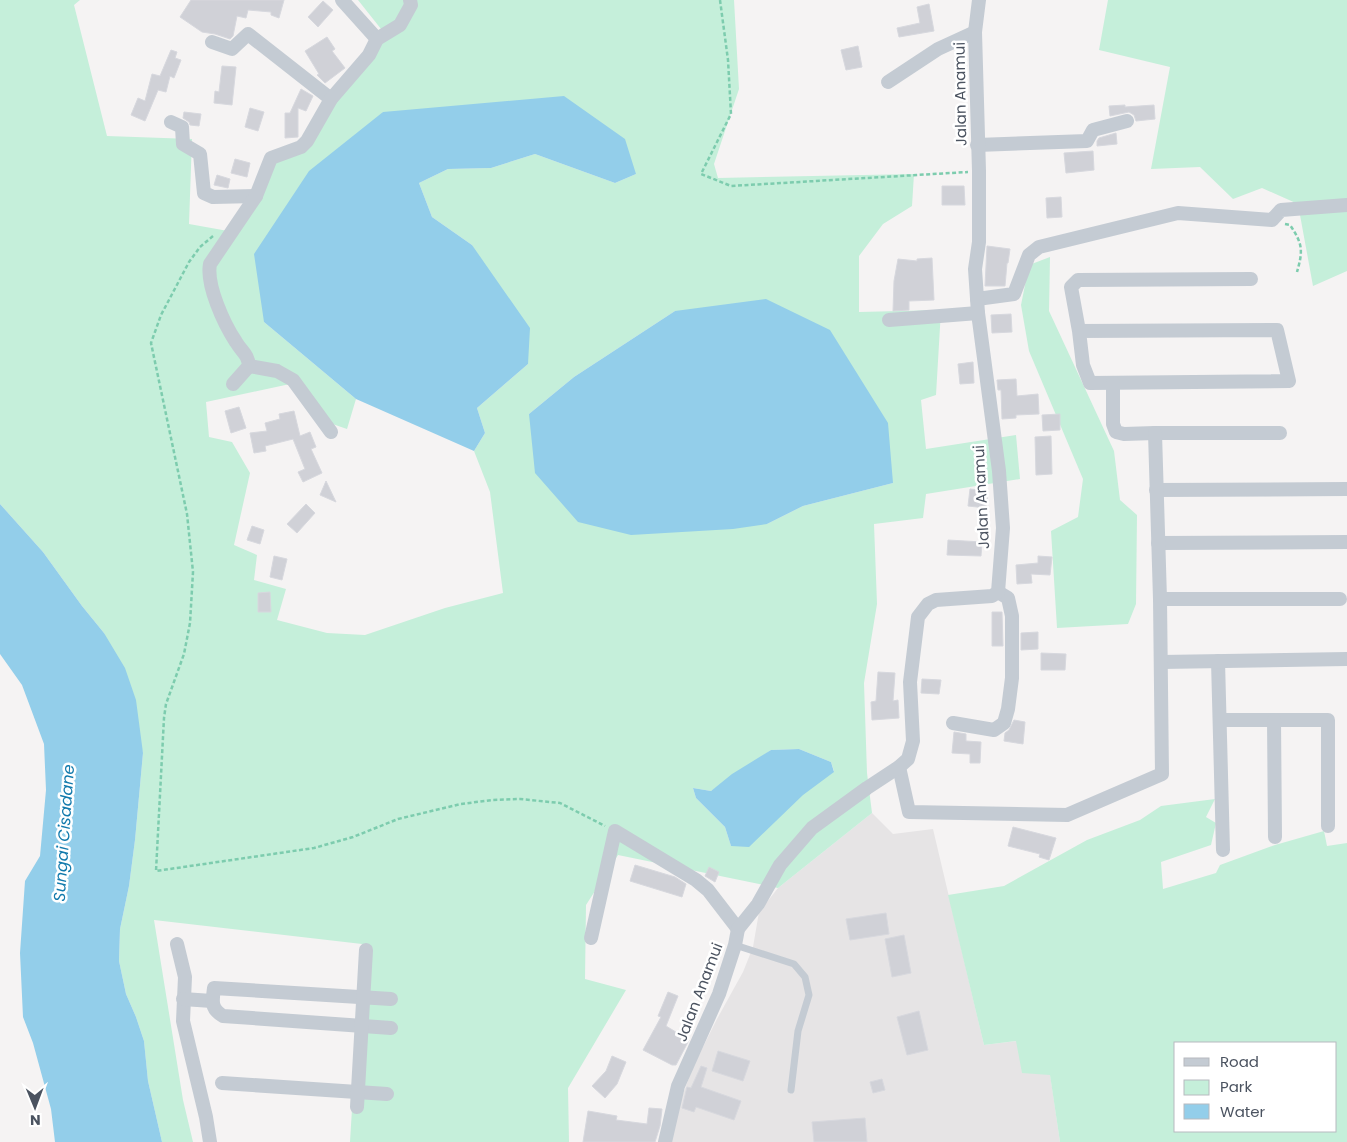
<svg xmlns="http://www.w3.org/2000/svg" width="1347" height="1142" font-family="Poppins,sans-serif">
<rect width="100%" height="100%" fill="#f5f3f3"/>
<polygon fill="#e6e4e5" points="872,813 893,834 933,829 984,1045 1017,1041 1050,1074 1060,1142 667,1142 670,1129 693,1067 717,1019 743,972 753,947 759,912 778,888"/>
<g fill="#c5efda" fill-rule="evenodd">
<path d="M 0,0 L 80,0 L 74,5 L 107,136 L 192,139 L 189,224 L 228,231 L 258,196 L 269,154 L 305,145 L 385,34 L 358,0 L 734,0 L 739,89 L 714,164 L 718,178 L 914,174 L 912,206 L 883,224 L 859,256 L 859,312 L 941,310 L 936,395 L 921,400 L 926,449 L 1016,435 L 1020,479 L 926,494 L 923,518 L 874,524 L 877,604 L 864,683 L 867,773 L 872,813 L 778,888 L 618,855 L 586,905 L 585,979 L 626,990 L 568,1088 L 569,1142 L 350,1142 L 362,944 L 154,920 L 183,1100 L 193,1142 L 162,1142 L 148,1081 L 144,1041 L 136,1017 L 126,994 L 119,961 L 120,929 L 129,886 L 135,840 L 143,753 L 104,633 L 82,606 L 43,552 L 0,504 ZM 383,112 L 636,174 L 615,183 L 535,154 L 491,168 L 448,169 L 419,183 L 432,217 L 472,245 L 528,364 L 477,408 L 485,433 L 474,451 L 490,492 L 503,593 L 445,608 L 365,635 L 327,633 L 277,620 L 286,589 L 254,580 L 257,555 L 234,545 L 250,473 L 232,442 L 209,437 L 206,402 L 290,384 L 315,418 L 347,429 L 356,399 L 264,322 ZM 675,311 L 893,483 L 803,506 L 767,524 L 529,414 L 574,377 ZM 799,749 L 831,762 L 834,771 L 731,846 L 725,827 L 696,798 L 693,788 L 711,791 L 771,750 Z"/>
<polygon points="1108,0 1347,0 1347,271 1313,286 1298,204 1262,188 1233,199 1200,167 1151,169 1170,67 1099,50"/>
<polygon points="1050,257 1049,311 1114,451 1120,500 1137,515 1136,604 1128,624 1057,628 1051,531 1078,517 1083,479 1029,351 1021,305 1029,265"/>
<path d="M 1215,799 L 1206,817 L 1216,823 L 1211,845 L 1161,862 L 1163,889 L 1216,873 L 1220,865 L 1275,845 L 1324,831 L 1327,846 L 1347,843 L 1347,1142 L 1060,1142 L 1050,1075 L 1022,1073 L 1016,1041 L 984,1045 L 948,895 L 1004,886 L 1087,840 L 1140,820 L 1161,806 ZM 1176,1043 L 1336,1043 L 1336,1131 L 1176,1131 Z"/>
</g>
<g fill="#93ceea">
<polygon points="564,96 625,139 636,174 615,183 535,154 491,168 448,169 419,183 432,217 472,245 530,328 528,364 477,408 485,433 474,451 356,399 264,322 254,254 309,171 383,112"/>
<polygon points="766,299 830,330 888,423 893,483 803,506 767,524 733,529 631,535 578,522 535,473 529,414 574,377 675,311"/>
<polygon points="0,504 43,552 82,606 104,633 125,668 136,700 143,753 135,840 129,886 120,929 119,961 126,994 136,1017 144,1041 148,1081 162,1142 55,1142 51,1109 33,1043 23,1017 20,953 25,881 40,856 46,790 44,744 22,685 0,654"/>
<polygon points="799,749 831,762 834,772 803,795 749,847 731,846 725,827 696,798 693,788 711,791 732,774 771,750"/>
</g>
<g fill="#d0d1d7" stroke="#d7d8de">
<polygon points="191,0 284,0 279,18 271,15 271,12 248,10 246,18 237,16 233,36 230,39 215,34 202,32 180,17"/>
<polygon points="323,1 333,10 318,27 308,17"/>
<polygon points="929,4 934,31 899,37 897,28 920,23 917,7"/>
<polygon points="327,37 335,49 332,51 345,68 325,83 317,75 319,74 305,51"/>
<polygon points="858,46 862,67 846,70 841,50"/>
<polygon points="171,50 177,52 175,58 181,60 174,78 170,76 166,92 158,90 145,121 131,115 138,98 145,101 152,74 160,76"/>
<polygon points="222,66 236,67 232,105 214,103 215,91 219,92"/>
<polygon points="301,89 313,96 306,111 298,108 298,137 285,138 285,113 290,113"/>
<polygon points="1125,105 1125,107 1154,105 1155,119 1136,121 1134,115 1129,112 1110,116 1109,106"/>
<polygon points="250,108 264,112 258,131 245,127"/>
<polygon points="184,112 201,114 199,126 190,125 189,122 183,118"/>
<polygon points="1116,133 1117,144 1097,146 1097,141 1099,138"/>
<polygon points="1093,151 1094,170 1066,173 1064,153"/>
<polygon points="235,159 250,163 247,177 231,173"/>
<polygon points="217,175 230,179 228,188 214,185"/>
<polygon points="942,186 964,186 965,205 942,205"/>
<polygon points="1061,197 1062,217 1047,218 1046,198"/>
<polygon points="987,246 1010,249 1008,263 1007,263 1005,286 985,286"/>
<polygon points="932,258 934,300 909,301 909,310 893,311 894,281 898,259 917,261 917,259"/>
<polygon points="1011,314 1012,332 992,333 991,315"/>
<polygon points="973,362 974,383 960,384 958,364"/>
<polygon points="1016,379 1017,396 1038,394 1039,414 1016,415 1016,418 1002,419 1001,390 998,390 997,380"/>
<polygon points="239,407 246,428 231,433 225,411"/>
<polygon points="294,411 300,436 310,432 316,447 311,449 322,473 303,482 298,472 305,469 293,439 265,446 266,451 254,453 250,433 267,431 265,423 280,419 279,414"/>
<polygon points="1060,414 1060,430 1043,431 1042,415"/>
<polygon points="1051,436 1052,474 1036,475 1035,437"/>
<polygon points="326,481 336,502 320,495"/>
<polygon points="970,489 988,491 986,508 968,506"/>
<polygon points="306,504 315,513 297,533 287,524"/>
<polygon points="252,526 264,530 260,544 247,540"/>
<polygon points="948,540 982,542 981,556 947,555"/>
<polygon points="274,556 287,559 282,580 270,577"/>
<polygon points="1038,556 1052,557 1050,575 1031,574 1032,583 1017,584 1016,565 1038,563"/>
<polygon points="270,592 271,612 258,612 258,593"/>
<polygon points="992,612 1002,612 1003,646 992,646"/>
<polygon points="1038,632 1038,649 1021,650 1021,633"/>
<polygon points="1041,653 1066,654 1065,670 1041,670"/>
<polygon points="878,672 895,673 893,701 898,700 899,718 872,720 871,702 876,701"/>
<polygon points="922,679 941,680 939,694 921,693"/>
<polygon points="1014,720 1025,722 1023,744 1004,741 1005,733 1009,730"/>
<polygon points="954,732 966,734 966,741 981,742 980,763 970,763 970,754 952,753"/>
<polygon points="1013,827 1056,838 1049,860 1039,857 1040,854 1008,846"/>
<polygon points="635,865 675,877 686,884 682,897 630,881"/>
<polygon points="709,867 719,872 715,882 705,876"/>
<polygon points="886,913 889,934 850,940 846,919"/>
<polygon points="904,935 911,973 892,977 885,939"/>
<polygon points="668,992 678,996 666,1026 689,1040 676,1065 672,1065 643,1050 661,1017 658,1016"/>
<polygon points="919,1011 928,1050 907,1055 897,1017"/>
<polygon points="718,1051 750,1061 743,1081 712,1071"/>
<polygon points="612,1056 626,1062 617,1084 605,1098 592,1086 606,1071"/>
<polygon points="701,1066 707,1068 701,1087 741,1101 734,1120 696,1107 694,1112 682,1108 687,1087 691,1088"/>
<polygon points="882,1079 885,1090 873,1093 870,1082"/>
<polygon points="649,1108 662,1109 660,1126 655,1142 583,1142 588,1111 617,1116 616,1120 647,1124"/>
<polygon points="865,1118 867,1142 814,1142 812,1122"/>
</g>
<g fill="none" stroke-linecap="round" stroke-linejoin="round">
<g stroke="#7dccae" stroke-width="2.5" stroke-dasharray="4 2.5" stroke-linecap="butt">
<polyline points="720,0 728,60 731,114 701,174 731,186 968,172"/>
<path d="M 1285,224 L 1290,225 C 1303,244 1303,251 1297,272"/>
<polyline points="213,236 200,247 189,262 161,315 151,343 187,514 193,572 190,623 184,654 166,704 164,718 156,871 314,848 353,837 398,819 461,804 492,800 520,799 560,803 605,826"/>
</g>
<polyline stroke="#c4cbd3" stroke-width="7" points="735,945 794,964 805,977 809,995 798,1031 791,1090"/>
<g stroke="#c4cbd3" stroke-width="14">
<polyline points="342,0 377,39"/>
<polyline points="212,42 232,49 248,34 331,99"/>
<polyline points="888,82 938,49 975,32"/>
<polyline points="171,122 182,127 183,144 200,154 204,193 213,197 256,196"/>
<polyline points="977,145 1087,141 1093,130 1127,121"/>
<polyline points="977,299 1014,294 1029,255 1039,247 1178,213 1272,220 1281,210 1347,205"/>
<polyline points="889,320 978,313"/>
<polyline points="1079,331 1277,330 1289,381 1090,383 1083,365 1079,331 1071,287 1078,280 1251,279"/>
<polyline points="249,366 277,371 293,380 331,432"/>
<polyline points="1113,383 1113,424 1116,432 1124,434 1155,433 1280,433"/>
<path d="M 233,384 L 249,366 C 248,354 242,352 236,342 C 224,324 206,285 210,264 L 256,196 L 271,158 L 301,147 L 307,141 L 331,99 L 369,55 L 377,39 L 400,25 L 411,5 L 410,0"/>
<polyline points="1156,490 1347,489"/>
<polyline points="1158,543 1347,542"/>
<polyline points="1160,599 1340,599"/>
<polyline points="1218,661 1223,850"/>
<polyline points="1161,662 1347,659"/>
<polyline points="1220,720 1328,720 1328,826"/>
<polyline points="1274,720 1275,837"/>
<polyline points="953,723 994,730 1004,723 1008,709 1012,678 1012,616 1008,598 998,592"/>
<polyline points="899,767 909,812 1067,815 1162,774 1160,599 1155,433"/>
<polyline points="591,938 615,831 696,880 708,890 738,929"/>
<polyline points="177,944 185,977 183,1021 206,1117 210,1142"/>
<polyline points="183,999 212,1001"/>
<path d="M 391,999 L 214,988 C 212,1002 211,1009 223,1016 L 391,1028"/>
<polyline points="222,1083 387,1094"/>
<polyline points="357,1107 366,950"/>
<polyline points="665,1142 678,1086 719,994 735,945 738,929 758,904 780,865 812,828 867,788 899,767 908,759 913,741 910,682 918,617 928,604 936,600 992,596 998,592 1003,528 999,471 978,313 975,269 979,242 979,171 975,32 979,0"/>
</g>
</g>
<g text-anchor="middle" dominant-baseline="central" stroke-width="5" stroke-linejoin="round" paint-order="stroke">
<g font-size="15" fill="#4b5360" stroke="#fff">
<text transform="translate(960 94) rotate(-91)">Jalan Anamui</text>
<text transform="translate(981 497) rotate(-93)">Jalan Anamui</text>
<text transform="translate(699 992) rotate(-69)">Jalan Anamui</text>
</g>
<g font-size="16" font-style="italic" fill="#127aac" stroke="#fff">
<text transform="translate(64 833) rotate(-86)">Sungai Cisadane</text>
</g>
</g>
<rect x="1174" y="1042" width="162" height="90" fill="#ffffff" stroke="#b7babf"/>
<rect x="1184" y="1058" width="25" height="8" fill="#c4cbd3" stroke="#b7babf"/>
<text x="1220" y="1067" font-size="15" fill="#4b5360">Road</text>
<rect x="1184" y="1080" width="25" height="15" fill="#c5efda" stroke="#b7babf"/>
<text x="1220" y="1092" font-size="15" fill="#4b5360">Park</text>
<rect x="1184" y="1104" width="25" height="15" fill="#93ceea" stroke="#b7babf"/>
<text x="1220" y="1117" font-size="15" fill="#4b5360">Water</text>
<g transform="translate(35 1107) rotate(179)" stroke="#ffffff" stroke-width="4" paint-order="stroke">
<path d="M0-4L9 19L0 12L-9 19Z" fill="#4b5360"/>
<text y="-8" font-size="14" font-weight="bold" text-anchor="middle" fill="#4b5360">N</text>
</g>
</svg>
